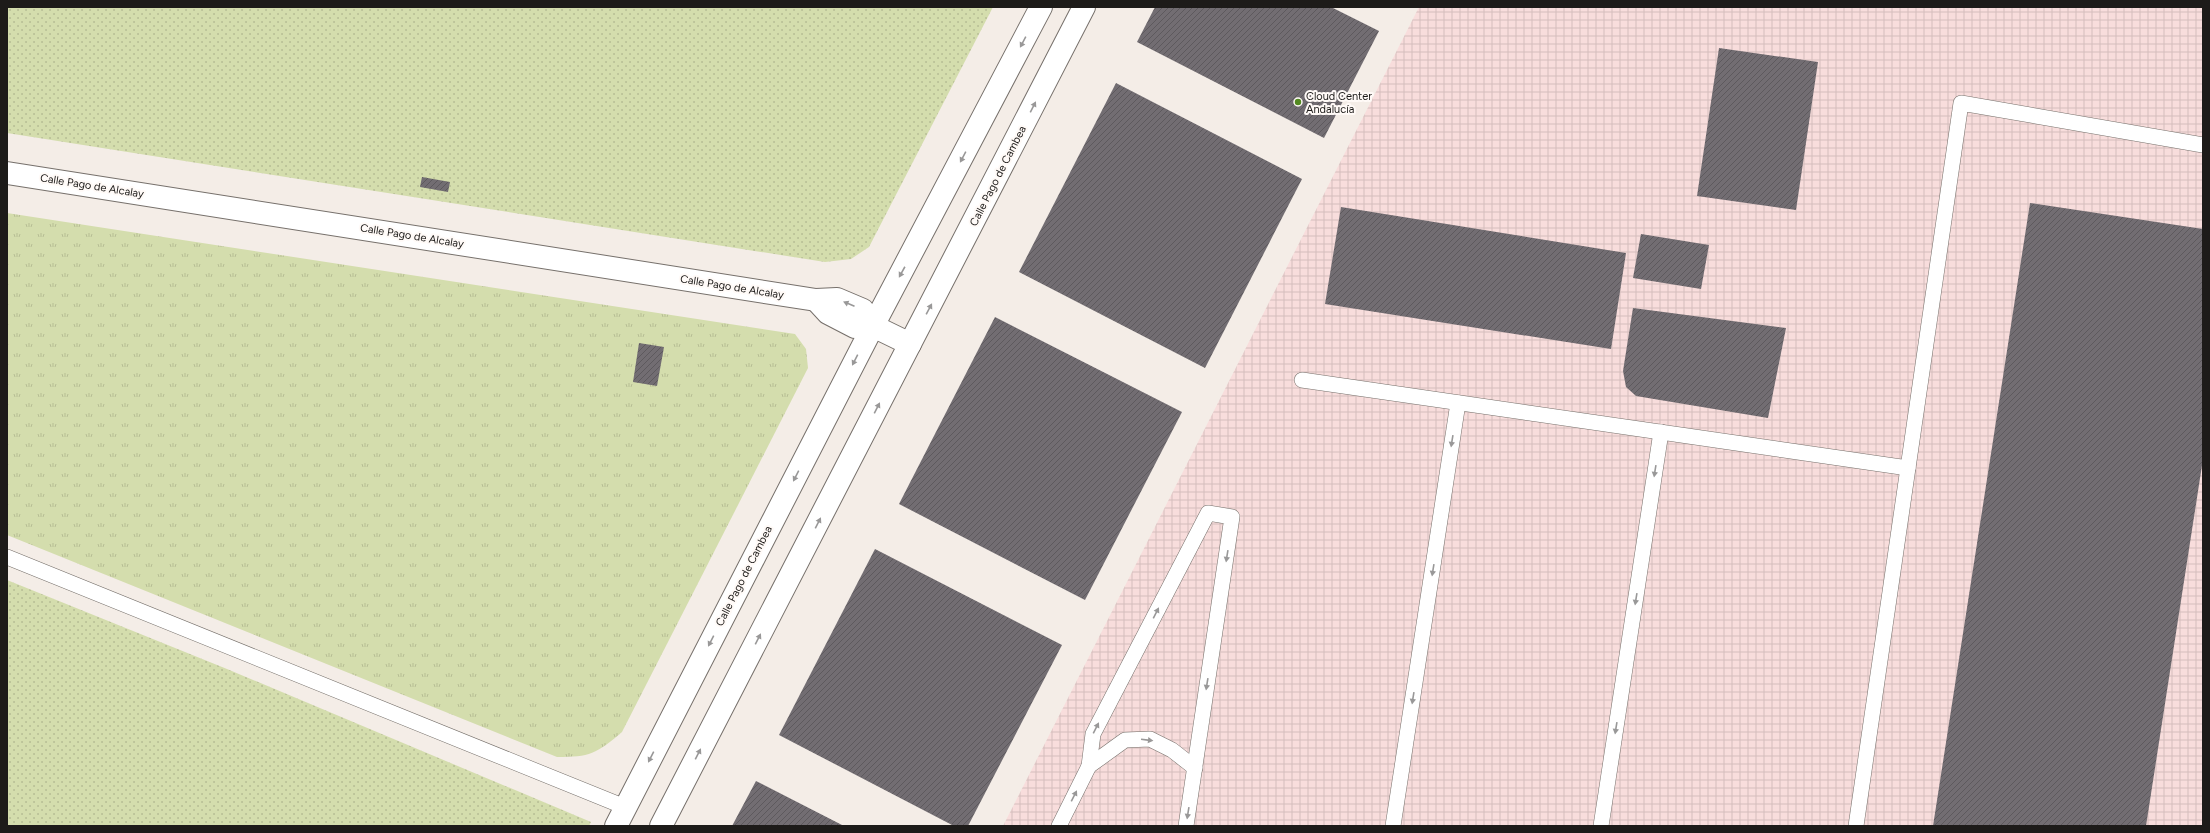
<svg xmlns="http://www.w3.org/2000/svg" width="2210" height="833" font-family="Figtree,sans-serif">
<defs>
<pattern id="industrial-grid" width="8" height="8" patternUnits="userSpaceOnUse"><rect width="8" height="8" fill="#f8dddc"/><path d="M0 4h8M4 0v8" fill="none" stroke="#d4bdbc"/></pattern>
<pattern id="grass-dots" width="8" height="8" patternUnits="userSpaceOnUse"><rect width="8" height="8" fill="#d4ddad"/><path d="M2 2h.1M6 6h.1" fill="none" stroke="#b6bd94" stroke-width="1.8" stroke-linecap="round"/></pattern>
<pattern id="park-tufts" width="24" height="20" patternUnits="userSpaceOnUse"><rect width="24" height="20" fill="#d4ddad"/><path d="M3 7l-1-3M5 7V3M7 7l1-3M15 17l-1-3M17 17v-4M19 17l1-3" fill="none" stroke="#b6bd94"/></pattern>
<pattern id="building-hatch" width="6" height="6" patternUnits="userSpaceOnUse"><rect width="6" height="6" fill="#726d72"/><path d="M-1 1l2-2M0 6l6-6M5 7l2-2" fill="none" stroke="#5d595d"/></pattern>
</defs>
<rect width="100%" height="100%" fill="#f4ede7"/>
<polygon fill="url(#industrial-grid)" points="1419,7 2203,7 2203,826 1003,826"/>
<g fill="url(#grass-dots)">
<polygon points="7,7 993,7 869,247 851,259 825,262 7,133"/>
<polygon points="7,580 227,669 591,822 589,826 7,826"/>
</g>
<path fill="url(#park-tufts)" d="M 7,213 L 795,334 L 806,349 L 808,368 L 622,732 C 596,754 590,757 557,757 L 7,535 Z"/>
<g fill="url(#building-hatch)">
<polygon points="1155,7 1331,7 1379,31 1324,138 1137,42"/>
<polygon points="1719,48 1818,62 1796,210 1697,196"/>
<polygon points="1116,83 1302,179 1205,368 1019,272"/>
<polygon points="422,177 450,182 448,192 420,187"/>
<polygon points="2030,203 2203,229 2203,459 2146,826 1933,826"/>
<polygon points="1341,207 1626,253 1611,349 1325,304"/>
<polygon points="1641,234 1709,245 1701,289 1633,278"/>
<polygon points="1633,308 1786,328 1768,418 1636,396 1626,387 1623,371"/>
<polygon points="995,317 1182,412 1085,600 899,504"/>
<polygon points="639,343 664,347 657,386 633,382"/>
<polygon points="875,549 1062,645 968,826 954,826 779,735"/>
<polygon points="756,781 801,804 844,826 732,826"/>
</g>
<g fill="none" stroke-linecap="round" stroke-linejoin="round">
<g stroke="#76706b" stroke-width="16">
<g id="service">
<polyline points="1302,380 1908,468"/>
<polyline points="7,557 625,807"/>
<polyline points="1089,766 1125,740 1150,739 1172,750 1195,768"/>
<polyline points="1059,826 1089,766 1093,734 1208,513 1232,517 1186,826"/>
<polyline points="1393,826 1458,403"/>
<polyline points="1601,826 1661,432"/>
<polyline points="1856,826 1961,103 2203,145"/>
</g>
</g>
<g stroke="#76706b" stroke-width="24">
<g id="minor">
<polyline points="7,173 816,300 837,299 863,310 873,326"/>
<polyline points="816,300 828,313 855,327 873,326"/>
<polyline points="873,326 910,344"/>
<polyline points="616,826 873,326 1041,7"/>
<polyline points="661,826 1084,7"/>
</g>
</g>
<use href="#service" stroke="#fff" stroke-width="15"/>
<use href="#minor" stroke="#fff" stroke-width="22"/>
</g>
<defs><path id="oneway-solid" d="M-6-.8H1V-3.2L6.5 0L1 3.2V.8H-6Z"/></defs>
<g fill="#999898">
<use href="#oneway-solid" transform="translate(1023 42) rotate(118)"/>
<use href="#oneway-solid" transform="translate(1033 107) rotate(-63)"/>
<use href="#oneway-solid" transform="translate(963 157) rotate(118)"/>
<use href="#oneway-solid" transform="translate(902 272) rotate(119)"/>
<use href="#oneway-solid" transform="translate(849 304) rotate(-157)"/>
<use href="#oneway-solid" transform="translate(929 309) rotate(-62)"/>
<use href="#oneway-solid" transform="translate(855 360) rotate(117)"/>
<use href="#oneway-solid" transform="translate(877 408) rotate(-63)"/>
<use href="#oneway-solid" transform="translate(1452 441) rotate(99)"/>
<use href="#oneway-solid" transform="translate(1655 471) rotate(99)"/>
<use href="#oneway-solid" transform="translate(796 476) rotate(117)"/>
<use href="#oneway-solid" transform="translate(818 523) rotate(-63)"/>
<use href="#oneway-solid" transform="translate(1227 556) rotate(99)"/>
<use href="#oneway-solid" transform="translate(1433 570) rotate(99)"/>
<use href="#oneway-solid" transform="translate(1636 599) rotate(99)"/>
<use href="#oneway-solid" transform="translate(1156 613) rotate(-63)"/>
<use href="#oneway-solid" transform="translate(758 639) rotate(-63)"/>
<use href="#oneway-solid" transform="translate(711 641) rotate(117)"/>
<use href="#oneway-solid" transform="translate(1207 684) rotate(99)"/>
<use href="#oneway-solid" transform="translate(1413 698) rotate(99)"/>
<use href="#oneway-solid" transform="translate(1096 728) rotate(-63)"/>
<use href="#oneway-solid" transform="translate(1616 728) rotate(99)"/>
<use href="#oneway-solid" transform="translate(1147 740) rotate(7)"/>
<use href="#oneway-solid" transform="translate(698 754) rotate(-63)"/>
<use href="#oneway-solid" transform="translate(651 757) rotate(117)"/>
<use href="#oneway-solid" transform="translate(1074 796) rotate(-63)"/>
<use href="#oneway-solid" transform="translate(1188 813) rotate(99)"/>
</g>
<circle fill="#538921" stroke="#fffaf7" stroke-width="1.5" cx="1298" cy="102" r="4"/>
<g text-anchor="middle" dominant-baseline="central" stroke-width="4" stroke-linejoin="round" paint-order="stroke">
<g font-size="11" fill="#1d1b19" stroke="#fffaf7" text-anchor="start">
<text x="1306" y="96">Cloud Center<tspan x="1306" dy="13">Andalucía</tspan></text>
</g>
<g font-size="11" fill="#1d1b19" stroke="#fffaf7">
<text transform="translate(998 176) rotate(-63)">Calle Pago de Cambea</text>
<text transform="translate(92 186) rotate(9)">Calle Pago de Alcalay</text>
<text transform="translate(412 236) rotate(9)">Calle Pago de Alcalay</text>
<text transform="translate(732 287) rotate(9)">Calle Pago de Alcalay</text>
<text transform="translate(744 576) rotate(-63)">Calle Pago de Cambea</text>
</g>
</g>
<rect width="2210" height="833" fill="none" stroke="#1d1b19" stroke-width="16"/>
</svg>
